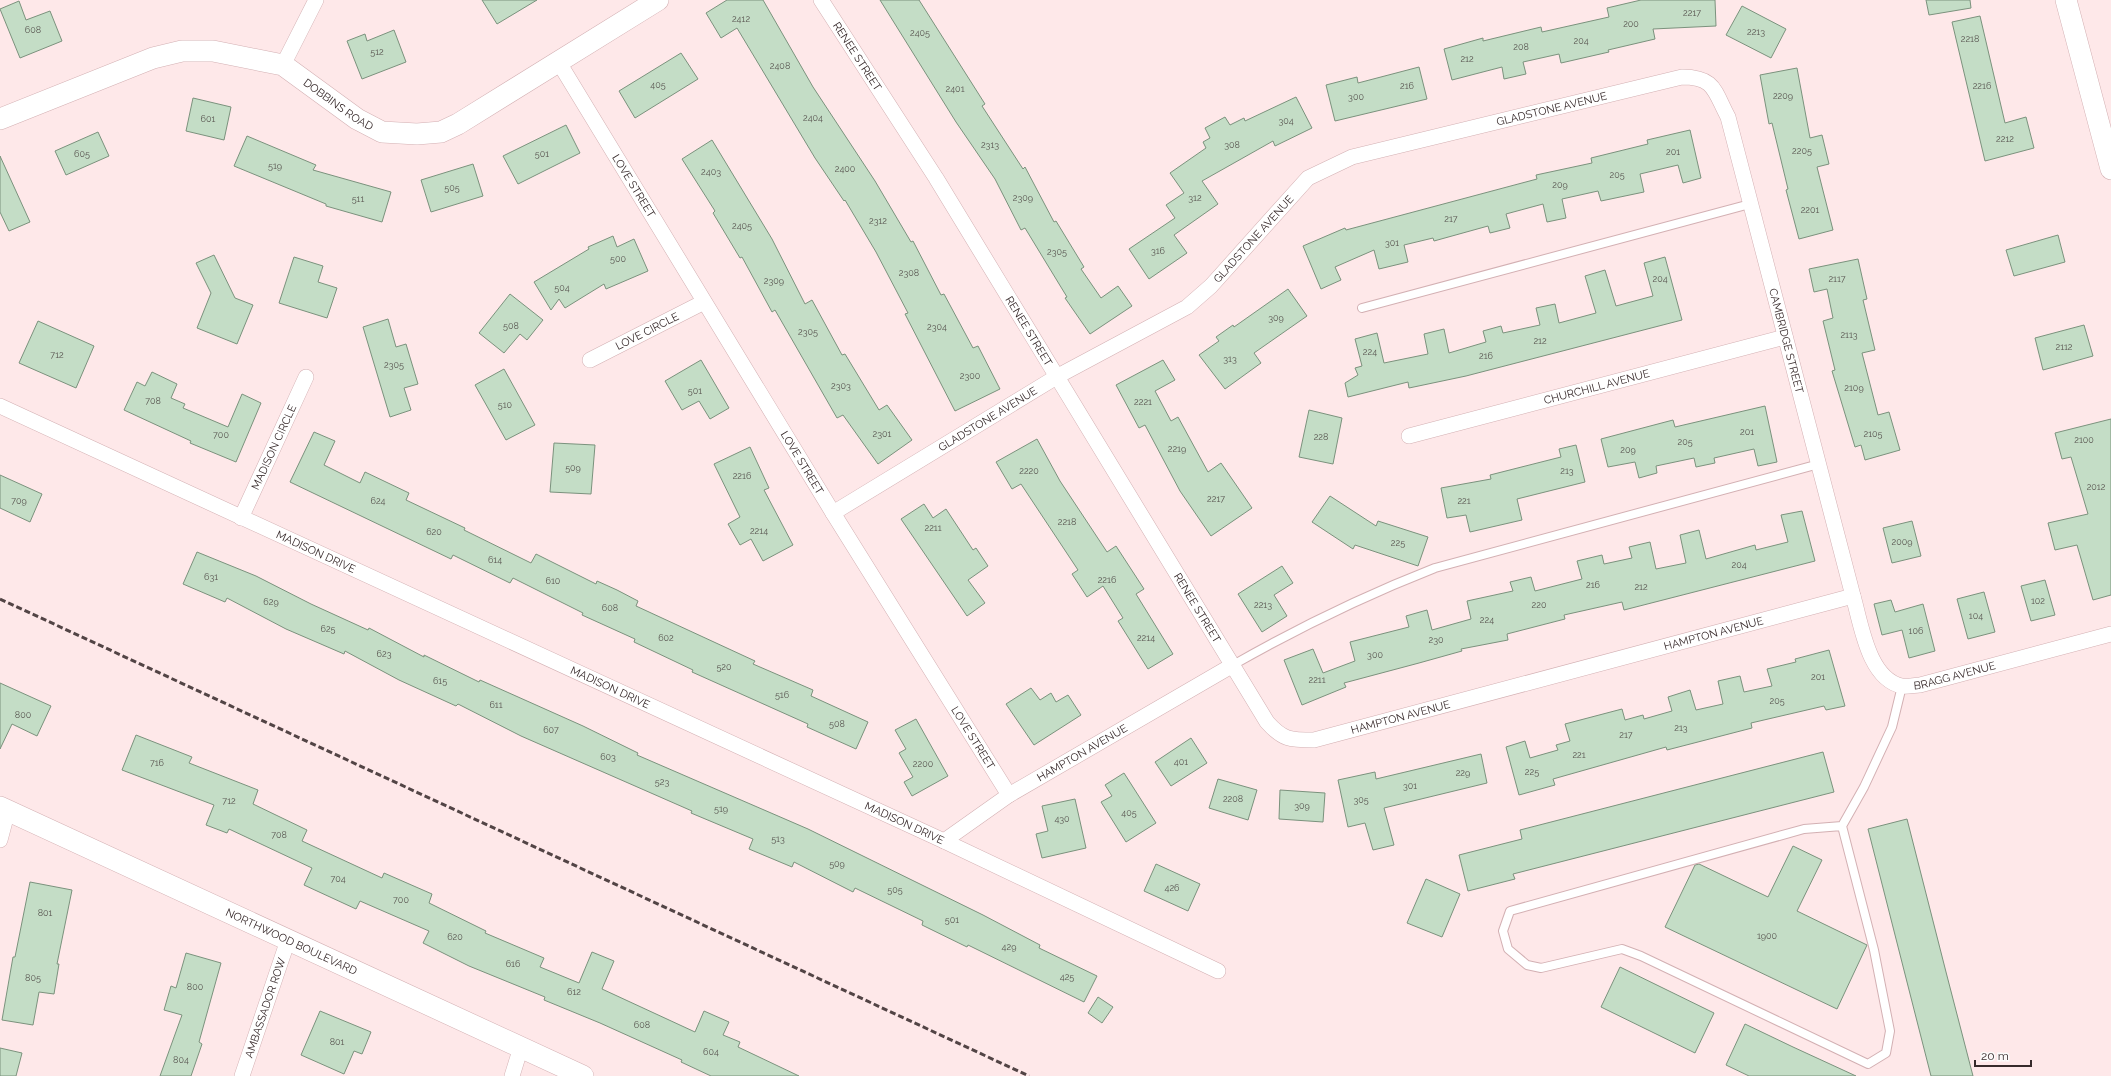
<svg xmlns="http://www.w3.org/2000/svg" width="2111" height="1076" font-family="Raleway,sans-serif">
<rect width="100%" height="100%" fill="#fee8e9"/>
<g fill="#c4ddc6" stroke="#7b927d">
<polygon points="482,0 537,0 497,24"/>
<polygon points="727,0 763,0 813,87 875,181 911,242 913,241 941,295 944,294 973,348 978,346 1000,389 955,411 905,314 908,313 876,252 845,200 844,201 815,158 737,28 721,38 706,13"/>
<polygon points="880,0 919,0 985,104 982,106 1023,169 1025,167 1054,222 1056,221 1084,267 1081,269 1101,298 1118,286 1132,306 1090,334 1065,298 1067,297 1025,228 1021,230 995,179 956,122"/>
<polygon points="1641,0 1715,0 1716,26 1653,29 1655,39 1608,50 1609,52 1561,63 1559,54 1523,62 1526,74 1504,79 1502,67 1452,80 1444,49 1483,38 1483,41 1541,27 1542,32 1609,17 1607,8"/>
<polygon points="1926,0 1970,0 1971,8 1929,15"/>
<polygon points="19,1 26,20 50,11 62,41 20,58 0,9"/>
<polygon points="1742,6 1786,29 1771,58 1726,35"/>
<polygon points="1980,16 2005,123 2026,117 2034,148 1985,161 1952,22"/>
<polygon points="394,30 406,62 362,79 347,41 365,34 367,41"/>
<polygon points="681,53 698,79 635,118 619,91"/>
<polygon points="1419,67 1427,99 1335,121 1326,85 1357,77 1358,83"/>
<polygon points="1797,68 1810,138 1822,135 1829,164 1817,167 1833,230 1799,239 1786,190 1788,189 1772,123 1769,124 1760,75"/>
<polygon points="1296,97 1312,128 1275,146 1273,141 1202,181 1218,204 1174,235 1187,253 1149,279 1129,249 1175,218 1166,205 1184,193 1170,173 1206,148 1203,142 1210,138 1205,128 1225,117 1230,125 1244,118 1245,121"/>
<polygon points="193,98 231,107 224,140 186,131"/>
<polygon points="566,125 580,153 518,184 503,156"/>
<polygon points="1690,130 1701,178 1683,183 1678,165 1640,174 1644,192 1601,201 1598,191 1562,199 1566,218 1547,222 1543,204 1506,214 1510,228 1490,233 1488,226 1434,241 1433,238 1404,245 1408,262 1379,269 1374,250 1335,267 1341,280 1321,289 1303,246 1345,228 1346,230 1537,179 1536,175 1592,163 1591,158 1648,144 1647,140"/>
<polygon points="98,132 109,156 66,175 55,151"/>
<polygon points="247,136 316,165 313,170 391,192 382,222 326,206 326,204 234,166"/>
<polygon points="712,140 772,239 805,304 812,300 842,355 845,354 879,410 887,405 912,440 878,464 843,415 837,418 775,310 772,312 742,257 740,258 713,213 715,211 682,159"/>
<polygon points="0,156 30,222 9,231 0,212"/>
<polygon points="473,164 483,196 431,212 421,180"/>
<polygon points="2058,235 2065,262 2014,276 2006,250"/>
<polygon points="613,236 617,247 634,239 648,271 606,289 604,284 565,308 559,299 551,310 534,282 589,249 588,247"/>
<polygon points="214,255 235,298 253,305 237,344 197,328 211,293 196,263"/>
<polygon points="294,257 323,266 318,282 337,288 327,318 279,303"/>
<polygon points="1665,257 1682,320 1466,376 1409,388 1408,382 1348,397 1345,383 1358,375 1355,368 1362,366 1355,339 1377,333 1384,363 1428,354 1424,334 1444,329 1449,353 1486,342 1483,331 1501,326 1503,333 1540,325 1536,308 1555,304 1559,323 1596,313 1585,276 1605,270 1616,306 1653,296 1644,263"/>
<polygon points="1858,259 1867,299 1863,300 1875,350 1862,353 1878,415 1889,412 1900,450 1865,460 1861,445 1855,447 1832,371 1835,370 1823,321 1833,318 1827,289 1814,292 1809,269"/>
<polygon points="1288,289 1307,316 1254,353 1261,363 1225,389 1199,355 1219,341 1216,337 1233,325 1234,327"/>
<polygon points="510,294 543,320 527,340 520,334 504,353 479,333"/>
<polygon points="388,319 396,347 406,344 418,384 404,388 411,410 390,417 363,327"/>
<polygon points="38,321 94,346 76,388 19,363"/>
<polygon points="2084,325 2093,356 2043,370 2035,338"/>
<polygon points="701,360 729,408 710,419 699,401 682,410 665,381"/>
<polygon points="1163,360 1175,380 1155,391 1171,421 1178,417 1208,472 1221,463 1252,508 1211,536 1180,491 1145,425 1139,428 1116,385"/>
<polygon points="504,369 535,425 506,440 475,385"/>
<polygon points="152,372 177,384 171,398 185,404 183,408 228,427 242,394 261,403 236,462 190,443 191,441 124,410 137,382 145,386"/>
<polygon points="1765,406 1777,462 1758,466 1754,449 1714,458 1715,463 1696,467 1694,458 1656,466 1657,473 1639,478 1635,462 1608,467 1601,439 1673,420 1675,427"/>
<polygon points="1309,410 1342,418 1333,464 1299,457"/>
<polygon points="2111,419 2111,595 2093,600 2077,545 2055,550 2048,523 2088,514 2071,457 2062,459 2055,433"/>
<polygon points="314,432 335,441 324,465 360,483 365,472 409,493 406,500 465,528 464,530 531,563 536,554 596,584 597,581 617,590 638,601 636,606 755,661 753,664 813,690 811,696 868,722 856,749 807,727 808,724 692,672 693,670 634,642 635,639 582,615 583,613 513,578 510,583 453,555 451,559 290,482"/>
<polygon points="1037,439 1060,481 1107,552 1116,546 1144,589 1136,594 1173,654 1148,669 1118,621 1123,618 1103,586 1087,597 1072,574 1078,570 1021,484 1012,489 996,462"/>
<polygon points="554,443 595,445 591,494 550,492"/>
<polygon points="1576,445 1585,482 1517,499 1522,520 1470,532 1466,515 1447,518 1441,488 1491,479 1490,475 1561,457 1559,449"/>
<polygon points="750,447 769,488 764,490 793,545 763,561 751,539 740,545 728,524 740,517 714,464"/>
<polygon points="0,475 42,494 30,522 0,508"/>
<polygon points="1330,496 1376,526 1378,521 1428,537 1418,566 1355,545 1353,549 1312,522"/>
<polygon points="924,504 933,518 946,509 973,550 976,548 988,566 968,580 985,603 967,616 901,519"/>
<polygon points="1802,511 1815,561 1624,610 1622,602 1564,615 1565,619 1507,634 1508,640 1461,649 1462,651 1419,663 1344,683 1346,687 1302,705 1284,660 1313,649 1323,673 1355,661 1350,642 1409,627 1406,616 1427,610 1432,630 1471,619 1467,601 1513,591 1510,582 1531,577 1535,591 1582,579 1577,561 1602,555 1604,564 1632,558 1629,547 1650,542 1656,569 1686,563 1680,535 1699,530 1706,559 1755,545 1756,550 1788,542 1781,515"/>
<polygon points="1912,521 1921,556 1892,563 1883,528"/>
<polygon points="197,552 256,576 311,604 368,630 369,628 424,657 424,655 479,682 480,680 583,726 638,753 637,755 808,829 983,915 1040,945 1039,948 1097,976 1084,1002 968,945 967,947 922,925 923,921 855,888 853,892 794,862 792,867 749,849 753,839 691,813 692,811 521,736 458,704 456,706 399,680 345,651 344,654 286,629 227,598 225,602 183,584"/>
<polygon points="1282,566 1293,583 1274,595 1287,616 1262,632 1238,594"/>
<polygon points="2045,580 2055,615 2031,621 2021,586"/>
<polygon points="1984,592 1995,632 1968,639 1957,599"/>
<polygon points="1891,600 1895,612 1923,604 1935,651 1909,658 1902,630 1882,635 1874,604"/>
<polygon points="1829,650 1845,706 1826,710 1824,706 1751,723 1752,728 1667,750 1666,747 1553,779 1555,785 1519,795 1506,747 1525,741 1530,758 1558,750 1556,745 1570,741 1565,724 1622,709 1625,720 1643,715 1644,719 1672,711 1668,697 1690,690 1696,710 1723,704 1718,681 1740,676 1744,692 1772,686 1767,669 1796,662 1795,659"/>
<polygon points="0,683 51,706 37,736 12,724 0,749"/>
<polygon points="1031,688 1040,700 1051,693 1056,702 1068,695 1081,715 1034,745 1006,704"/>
<polygon points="916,719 948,776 912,796 904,782 913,777 899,753 906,749 895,730"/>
<polygon points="136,735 192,757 189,763 258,790 253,804 307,830 302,841 382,878 384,873 432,894 429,903 486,931 485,933 544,958 540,967 579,983 592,952 614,961 602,989 695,1032 704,1011 729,1022 723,1035 740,1042 738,1047 799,1076 711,1076 681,1062 682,1060 600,1023 544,1000 545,997 469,966 423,943 429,931 360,901 356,909 304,885 312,868 229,829 227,833 206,825 214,805 122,770"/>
<polygon points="1191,738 1207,763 1171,786 1155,762"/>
<polygon points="1823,752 1834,792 1513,874 1515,879 1468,891 1459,855 1522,839 1520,830"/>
<polygon points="1481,754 1487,783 1384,808 1394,845 1373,850 1365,823 1348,827 1338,780 1375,772 1376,779"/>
<polygon points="1124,773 1156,823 1126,842 1101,802 1112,796 1105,785"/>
<polygon points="1218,779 1257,790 1248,820 1209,808"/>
<polygon points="1280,790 1325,793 1323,822 1279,819"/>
<polygon points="1075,799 1086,848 1042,858 1036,834 1048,831 1042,806"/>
<polygon points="1907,819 1946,972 1973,1076 1931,1076 1920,1033 1868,829"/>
<polygon points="1793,846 1822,860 1797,911 1867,945 1837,1009 1665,927 1695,865 1699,864 1768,897"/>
<polygon points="1156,864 1200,884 1188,911 1144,891"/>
<polygon points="1426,879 1460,894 1442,937 1407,923"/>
<polygon points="30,882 72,890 57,964 59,964 54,994 39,992 33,1025 2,1020 13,957 15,957"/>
<polygon points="186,953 221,963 199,1042 202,1044 191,1076 160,1076 182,1015 164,1010 171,986 176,988"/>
<polygon points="1620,967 1714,1013 1695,1053 1601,1007"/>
<polygon points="1098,997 1113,1007 1102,1023 1088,1013"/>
<polygon points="320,1011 371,1032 362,1054 354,1051 344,1074 301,1055"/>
<polygon points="1745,1024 1793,1047 1856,1076 1749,1076 1726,1065"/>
<polygon points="0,1048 22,1053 16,1076 0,1076"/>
</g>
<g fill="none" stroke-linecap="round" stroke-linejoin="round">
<g stroke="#d3b0b3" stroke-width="10">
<g id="lane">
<polyline points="1362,308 1750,204"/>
<path d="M 1233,665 C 1298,628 1366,595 1435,568 L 1819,464"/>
<polyline points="1842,826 1874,950 1890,1031 1886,1053 1868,1064 1641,956 1622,949 1541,968 1527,965 1508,949 1503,931 1510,911 1804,829 1842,826 1864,787 1892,727 1902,686"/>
</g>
</g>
<g stroke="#d3b0b3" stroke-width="16">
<g id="street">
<path id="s1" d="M 821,0 L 936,178 L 1267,722 C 1283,740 1290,740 1314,740 L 1853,596"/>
<path id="s2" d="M 558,61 L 833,513 L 1009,795"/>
<polyline points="283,65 316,0"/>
<path id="s3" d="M 590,360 L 704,302"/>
<path id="s4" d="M 0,406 L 944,841 L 1218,971"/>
<path id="s5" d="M 1409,436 L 1785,337"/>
<path id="s6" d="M 833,513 L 1058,376 L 1187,307 L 1211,286 L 1308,178 L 1352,157 L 1682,77 C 1715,77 1714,91 1728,117 L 1853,596 C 1861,623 1868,679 1902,686 C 1907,687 1915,685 1920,685 L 2111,634"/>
<path id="s7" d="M 241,518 L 306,377"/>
<polyline points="0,840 8,810"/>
<path id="s8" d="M 944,841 L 1009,795 L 1233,665"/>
<path id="s9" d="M 242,1076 L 288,940"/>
<polyline points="512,1076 521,1047"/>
</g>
</g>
<g stroke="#d3b0b3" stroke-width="22">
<g id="secondary">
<polyline points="2066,0 2111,169"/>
<path id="s10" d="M 0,119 L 153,58 L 182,51 L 213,51 L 283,65 L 357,119 L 382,132 L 417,134 L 441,132 L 458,124 L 658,0"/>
<path id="s11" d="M 0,807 L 583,1076"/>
</g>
</g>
<use href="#lane" stroke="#fff" stroke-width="8"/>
<use href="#street" stroke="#fff" stroke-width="15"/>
<use href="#secondary" stroke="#fff" stroke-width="21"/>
<polyline stroke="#524445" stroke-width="3" stroke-dasharray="6 3" stroke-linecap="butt" points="0,599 1029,1076"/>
</g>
<g text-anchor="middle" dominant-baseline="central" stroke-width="3" stroke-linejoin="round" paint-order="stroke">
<g font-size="9" fill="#5a5752">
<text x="1692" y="13">2217</text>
<text x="741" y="19">2412</text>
<text x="1631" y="24">200</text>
<text x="33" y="30">608</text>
<text x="1756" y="32">2213</text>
<text x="920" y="33">2405</text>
<text x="1970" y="39">2218</text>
<text x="1581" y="41">204</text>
<text x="1521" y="47">208</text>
<text x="377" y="52">512</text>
<text x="1467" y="59">212</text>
<text x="780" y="66">2408</text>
<text x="658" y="85">405</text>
<text x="1407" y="86">216</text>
<text x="1982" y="86">2216</text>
<text x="955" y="89">2401</text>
<text x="1783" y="96">2209</text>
<text x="1356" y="97">300</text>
<text x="813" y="118">2404</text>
<text x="208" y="119">601</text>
<text x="1286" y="121">304</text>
<text x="2005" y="139">2212</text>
<text x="990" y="145">2313</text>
<text x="1232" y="145">308</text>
<text x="1802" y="151">2205</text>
<text x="1673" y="152">201</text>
<text x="82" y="154">605</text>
<text x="542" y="154">501</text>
<text x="275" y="166">519</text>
<text x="845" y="169">2400</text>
<text x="711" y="172">2403</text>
<text x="1617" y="175">205</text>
<text x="1560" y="185">209</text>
<text x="452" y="188">505</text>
<text x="1023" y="198">2309</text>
<text x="1195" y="198">312</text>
<text x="358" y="199">511</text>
<text x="1810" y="210">2201</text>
<text x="1451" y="219">217</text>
<text x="878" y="221">2312</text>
<text x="742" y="226">2405</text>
<text x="1392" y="243">301</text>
<text x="1158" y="251">316</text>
<text x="1057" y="252">2305</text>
<text x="618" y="259">500</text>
<text x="909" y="273">2308</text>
<text x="1660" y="279">204</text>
<text x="1837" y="279">2117</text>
<text x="774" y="281">2309</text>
<text x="562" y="288">504</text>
<text x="1276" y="318">309</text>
<text x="511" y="326">508</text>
<text x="937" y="327">2304</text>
<text x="808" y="332">2305</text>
<text x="1849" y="335">2113</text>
<text x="1540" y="341">212</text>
<text x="2064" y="347">2112</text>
<text x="1370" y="352">224</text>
<text x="57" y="355">712</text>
<text x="1486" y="356">216</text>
<text x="1230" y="359">313</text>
<text x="394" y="365">2305</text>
<text x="970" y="376">2300</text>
<text x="841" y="386">2303</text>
<text x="1854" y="388">2109</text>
<text x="695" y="391">501</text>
<text x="153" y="401">708</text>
<text x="1143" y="402">2221</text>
<text x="505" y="405">510</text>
<text x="1747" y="432">201</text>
<text x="882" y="434">2301</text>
<text x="1873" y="434">2105</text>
<text x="221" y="435">700</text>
<text x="1321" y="437">228</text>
<text x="2084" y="440">2100</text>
<text x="1685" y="442">205</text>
<text x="1177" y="449">2219</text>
<text x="1628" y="450">209</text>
<text x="573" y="468">509</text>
<text x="1029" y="471">2220</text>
<text x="1567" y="471">213</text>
<text x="742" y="476">2216</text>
<text x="2096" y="487">2012</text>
<text x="1216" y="499">2217</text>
<text x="19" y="501">709</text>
<text x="378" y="501">624</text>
<text x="1464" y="501">221</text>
<text x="1067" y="522">2218</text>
<text x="933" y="528">2211</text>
<text x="759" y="531">2214</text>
<text x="434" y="532">620</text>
<text x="1902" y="542">2009</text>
<text x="1398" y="543">225</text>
<text x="495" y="560">614</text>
<text x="1739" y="565">204</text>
<text x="211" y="577">631</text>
<text x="1107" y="580">2216</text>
<text x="553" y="581">610</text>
<text x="1593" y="585">216</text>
<text x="1641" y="587">212</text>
<text x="2038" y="601">102</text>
<text x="271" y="602">629</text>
<text x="1263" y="605">2213</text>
<text x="1539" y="605">220</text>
<text x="610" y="608">608</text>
<text x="1976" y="616">104</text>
<text x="1487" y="620">224</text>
<text x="328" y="629">625</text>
<text x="1916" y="631">106</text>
<text x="666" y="638">602</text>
<text x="1146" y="638">2214</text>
<text x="1436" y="640">230</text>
<text x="384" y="654">623</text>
<text x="1375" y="655">300</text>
<text x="724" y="667">520</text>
<text x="1818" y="677">201</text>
<text x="1317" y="680">2211</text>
<text x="440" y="681">615</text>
<text x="782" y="695">516</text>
<text x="1777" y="701">205</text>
<text x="496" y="705">611</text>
<text x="23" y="715">800</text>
<text x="837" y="724">508</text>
<text x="1681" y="728">213</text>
<text x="551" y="730">607</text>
<text x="1626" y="735">217</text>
<text x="1579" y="755">221</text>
<text x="608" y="757">603</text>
<text x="1181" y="762">401</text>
<text x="157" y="763">716</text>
<text x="923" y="764">2200</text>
<text x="1532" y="772">225</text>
<text x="1463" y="773">229</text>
<text x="662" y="782">523</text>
<text x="1410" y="786">301</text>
<text x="1233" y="799">2208</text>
<text x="1361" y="800">305</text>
<text x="229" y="801">712</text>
<text x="1302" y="806">309</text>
<text x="721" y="809">519</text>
<text x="1129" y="813">405</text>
<text x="1062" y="819">430</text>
<text x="279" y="835">708</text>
<text x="778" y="839">513</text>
<text x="837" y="864">509</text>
<text x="338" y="879">704</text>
<text x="1172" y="888">426</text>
<text x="895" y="890">505</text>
<text x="401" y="900">700</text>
<text x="45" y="913">801</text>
<text x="952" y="920">501</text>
<text x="1767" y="936">1900</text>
<text x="455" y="937">620</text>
<text x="1009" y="947">429</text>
<text x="513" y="964">616</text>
<text x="1067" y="977">425</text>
<text x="33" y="978">805</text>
<text x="195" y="987">800</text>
<text x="574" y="992">612</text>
<text x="642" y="1025">608</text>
<text x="337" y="1042">801</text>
<text x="711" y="1052">604</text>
<text x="181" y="1060">804</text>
</g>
<g font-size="11" fill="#372a2b" stroke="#fbfbfb">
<text stroke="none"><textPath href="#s1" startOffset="67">RENEE STREET</textPath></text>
<text stroke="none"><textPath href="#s10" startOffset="365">DOBBINS ROAD</textPath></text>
<text stroke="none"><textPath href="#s6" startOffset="841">GLADSTONE AVENUE</textPath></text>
<text stroke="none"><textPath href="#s2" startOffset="146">LOVE STREET</textPath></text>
<text stroke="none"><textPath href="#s6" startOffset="505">GLADSTONE AVENUE</textPath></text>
<text stroke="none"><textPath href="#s3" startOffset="64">LOVE CIRCLE</textPath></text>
<text stroke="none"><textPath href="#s1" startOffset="391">RENEE STREET</textPath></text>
<text stroke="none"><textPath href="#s6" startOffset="1273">CAMBRIDGE STREET</textPath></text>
<text stroke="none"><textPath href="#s5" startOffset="194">CHURCHILL AVENUE</textPath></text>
<text stroke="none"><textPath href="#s6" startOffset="181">GLADSTONE AVENUE</textPath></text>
<text stroke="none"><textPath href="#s7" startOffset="78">MADISON CIRCLE</textPath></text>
<text stroke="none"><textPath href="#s2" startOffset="470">LOVE STREET</textPath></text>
<text stroke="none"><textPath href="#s4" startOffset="348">MADISON DRIVE</textPath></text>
<text stroke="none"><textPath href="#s1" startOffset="715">RENEE STREET</textPath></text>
<text stroke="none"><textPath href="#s1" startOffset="1315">HAMPTON AVENUE</textPath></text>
<text stroke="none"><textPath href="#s6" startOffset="1698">BRAGG AVENUE</textPath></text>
<text stroke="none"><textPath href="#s4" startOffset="672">MADISON DRIVE</textPath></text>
<text stroke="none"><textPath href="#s1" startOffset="991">HAMPTON AVENUE</textPath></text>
<text stroke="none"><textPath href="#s2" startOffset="794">LOVE STREET</textPath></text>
<text stroke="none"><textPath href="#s8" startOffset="164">HAMPTON AVENUE</textPath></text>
<text stroke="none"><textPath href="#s4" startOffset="996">MADISON DRIVE</textPath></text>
<text stroke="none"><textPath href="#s11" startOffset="321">NORTHWOOD BOULEVARD</textPath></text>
<text stroke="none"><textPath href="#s9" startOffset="72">AMBASSADOR ROW</textPath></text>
</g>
</g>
<path d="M1975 1060v6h56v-6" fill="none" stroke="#372a2b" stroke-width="2"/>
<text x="1981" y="1060" font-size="12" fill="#372a2b" stroke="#fbfbfb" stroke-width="3" paint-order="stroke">20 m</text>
</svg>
